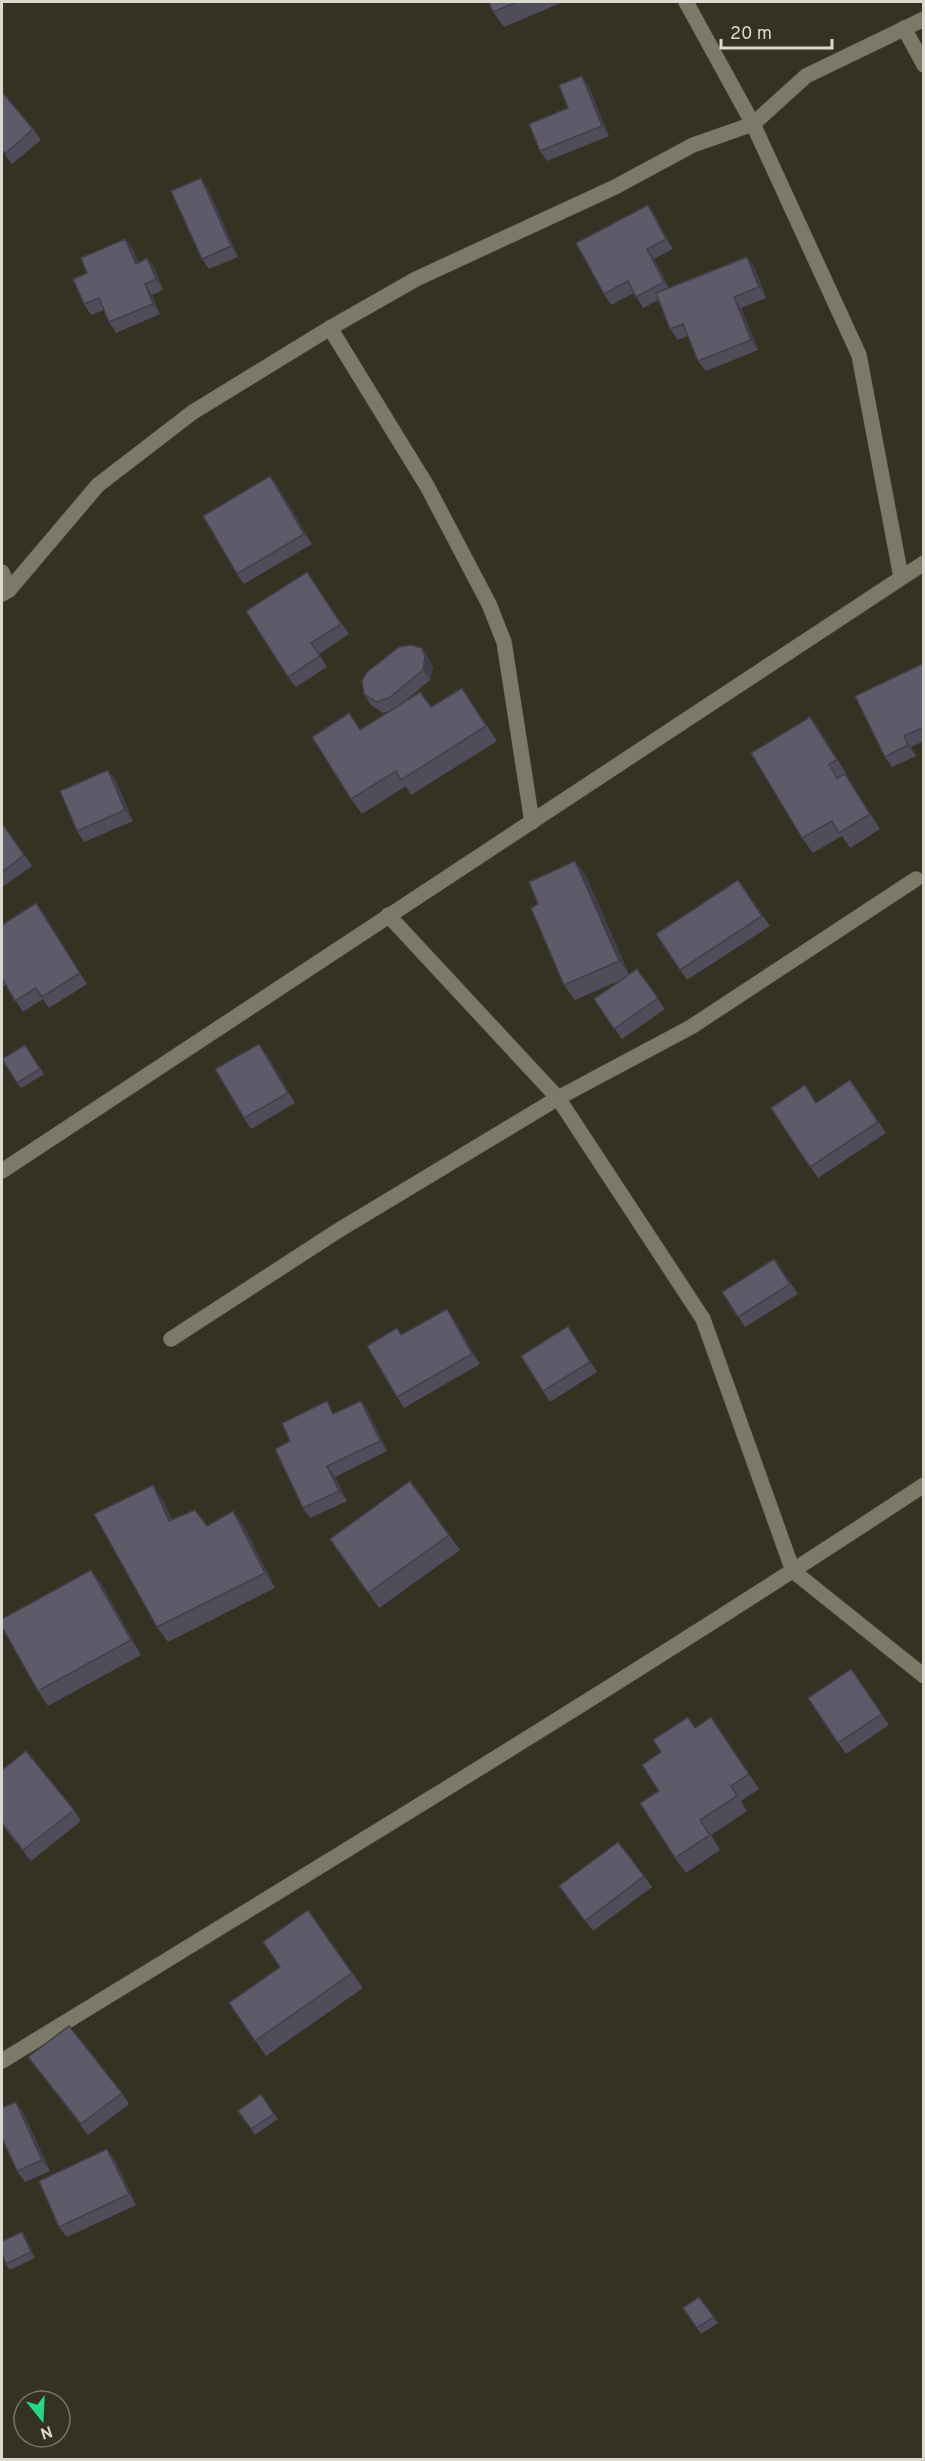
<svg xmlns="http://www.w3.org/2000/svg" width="925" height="2461" font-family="Overpass,sans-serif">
<rect width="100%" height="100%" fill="#353123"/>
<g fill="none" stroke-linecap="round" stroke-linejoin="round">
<g stroke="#514e43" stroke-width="16">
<g id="minor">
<polyline points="686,2 753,124 859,355 901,577"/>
<polyline points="904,28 924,65"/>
<polyline points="330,328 427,486 489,604 504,642 532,822"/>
<polyline points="2,572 9,590"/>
<polyline points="2,594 9,590 98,485 193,412 330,328 416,279 615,187 693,145 753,124 806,76 924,19"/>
<polyline points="388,915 558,1098 703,1319 793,1571 924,1676"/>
<polyline points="2,1171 924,563"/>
<polyline points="171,1339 339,1230 558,1098 691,1027 916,879"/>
<path d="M 2,2061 C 310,1872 621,1685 924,1485"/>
</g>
</g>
<use href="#minor" stroke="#7d7969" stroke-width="15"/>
</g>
<g fill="#504d5a">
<polygon points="489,2 563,2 504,27 493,12"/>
<polygon points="589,87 609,136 547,161 540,151 568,108"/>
<polygon points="2,95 33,129 41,140 12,164 2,151"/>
<polygon points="201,178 208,189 238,257 209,269 202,259"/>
<polygon points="648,205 655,216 673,249 654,259 669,288 755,268 766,298 741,308 758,350 706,371 698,361 688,336 678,340 670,329 658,300 643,308 634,293 611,305 604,294"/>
<polygon points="133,249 138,262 147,258 155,269 163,290 152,295 160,314 116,333 109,322 104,310 91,315 84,304 87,273"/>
<polygon points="270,476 278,487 312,544 244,584 237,574"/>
<polygon points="307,572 349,634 319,654 327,667 296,687 288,677"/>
<polygon points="422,648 429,659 433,667 430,680 405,701 431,707 472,703 497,741 411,795 406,786 362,814 351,799 361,730 391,710 383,713 371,705 364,694"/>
<polygon points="922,664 924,666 924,741 911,747 916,756 892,767 885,757"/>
<polygon points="821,732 847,775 846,775 880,829 850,848 842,836 813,853 802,838"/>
<polygon points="108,770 116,781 133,821 84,842 77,831"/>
<polygon points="2,823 32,866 2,887"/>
<polygon points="575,861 586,876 629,975 637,969 665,1009 622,1039 594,999 623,979 575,1000 564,985 538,904"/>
<polygon points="738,880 770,926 687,980 656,934"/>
<polygon points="36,903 87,984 49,1008 43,999 23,1012 5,985 2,987 2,925"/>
<polygon points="29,1050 44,1074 21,1088 17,1083"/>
<polygon points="267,1055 295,1103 251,1129 244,1118"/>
<polygon points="858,1091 886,1133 818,1178 771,1108 817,1102"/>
<polygon points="782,1270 798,1294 745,1327 722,1292"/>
<polygon points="447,1309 454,1320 480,1364 404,1408 397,1397 397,1328 402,1335"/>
<polygon points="575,1337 597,1372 550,1402 543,1391"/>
<polygon points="361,1401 368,1411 387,1451 335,1477 347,1501 310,1518 303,1508 290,1441 335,1413"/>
<polygon points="410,1481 460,1550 379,1608 330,1539"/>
<polygon points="163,1500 172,1520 207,1526 244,1526 275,1588 168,1642 157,1627"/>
<polygon points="91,1570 102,1585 141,1655 48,1706 38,1691"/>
<polygon points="851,1669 889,1725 846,1754 808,1698"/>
<polygon points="711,1717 759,1789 741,1801 747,1811 711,1835 720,1850 686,1873 675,1858 659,1791 661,1752"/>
<polygon points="2,1770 74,1810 81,1821 31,1861 2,1825"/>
<polygon points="644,1876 652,1887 593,1931 567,1896"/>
<polygon points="308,1910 363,1988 266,2056 229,2003 280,1967"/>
<polygon points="28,2057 122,2093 129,2104 88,2135"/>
<polygon points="261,2094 278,2119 255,2135 238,2111"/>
<polygon points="23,2112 50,2171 25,2182 17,2171"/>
<polygon points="107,2149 115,2160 136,2205 67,2237 59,2227"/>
<polygon points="26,2238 35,2258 10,2270 6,2264"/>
<polygon points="699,2297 718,2323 701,2334 683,2308"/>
</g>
<g fill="#413f4a">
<polygon points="582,76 589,87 609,136 602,126"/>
<polygon points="201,178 208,189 238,257 231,246"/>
<polygon points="648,205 655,216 673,249 666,239"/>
<polygon points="125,239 133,249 143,274 136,264"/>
<polygon points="647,249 654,259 672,292 664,282"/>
<polygon points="747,257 755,268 766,298 759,287"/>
<polygon points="147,258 155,269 163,290 156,279"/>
<polygon points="145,284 152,295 160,314 153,304"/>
<polygon points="734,297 741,308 758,350 751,340"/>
<polygon points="270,476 278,487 312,544 304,534"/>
<polygon points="422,648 429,659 433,667 430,680 423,670"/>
<polygon points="810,717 821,732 847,775 837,760"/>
<polygon points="904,736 911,747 916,756 908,745"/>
<polygon points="108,770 116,781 133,821 125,810"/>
<polygon points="845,774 855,789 880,829 870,814"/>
<polygon points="575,861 586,876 630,976 619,961"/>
<polygon points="36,903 44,914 87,984 80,973"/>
<polygon points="259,1044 267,1055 295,1103 288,1093"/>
<polygon points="447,1309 454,1320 480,1364 472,1354"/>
<polygon points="568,1326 575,1337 597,1372 590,1362"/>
<polygon points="361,1401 368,1411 387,1451 380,1441"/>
<polygon points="327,1466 335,1477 347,1501 339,1491"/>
<polygon points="153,1485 163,1500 180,1536 169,1521"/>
<polygon points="233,1511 244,1526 275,1588 265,1573"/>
<polygon points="91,1570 102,1585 141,1655 131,1640"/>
<polygon points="16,2102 23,2112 50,2171 42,2160"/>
<polygon points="107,2149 115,2160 136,2205 129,2194"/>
<polygon points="22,2232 26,2238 35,2258 31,2252"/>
</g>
<g fill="#5d5a69" stroke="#413f4a" stroke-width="1.5">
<polygon points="489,2 517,2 493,12"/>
<polygon points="582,76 602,126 540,151 529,124 568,108 559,85"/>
<polygon points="3,93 33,129 5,154 2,150 2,95"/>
<polygon points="201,178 231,246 202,259 171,191"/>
<polygon points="648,205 666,239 647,249 664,282 636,297 628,281 604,294 576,243"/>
<polygon points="125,239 136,264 147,258 156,279 145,284 153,304 109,322 99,298 84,304 73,279 87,273 81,258"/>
<polygon points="747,257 759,287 734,297 751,340 698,361 683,324 670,329 656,293"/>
<polygon points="270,476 304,534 237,574 203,516"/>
<polygon points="307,572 341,624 311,643 320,656 288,677 246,611"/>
<polygon points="411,645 422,648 425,657 423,670 389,698 376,702 364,694 362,681 367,672 399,647"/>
<polygon points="922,664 924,667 924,727 904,736 908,745 885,757 855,696"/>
<polygon points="462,688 486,726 401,780 396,771 351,799 312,737 349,713 360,730 420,692 431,707"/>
<polygon points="810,717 837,760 829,764 837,778 845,774 870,814 839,833 832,821 802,838 751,753"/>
<polygon points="108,770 125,810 77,831 60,791"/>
<polygon points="2,823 24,855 2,872"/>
<polygon points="575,861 619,961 564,985 531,908 538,904 529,882"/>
<polygon points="738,880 762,916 680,970 656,934"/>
<polygon points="36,903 80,973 42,997 36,988 15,1001 2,978 2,925"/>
<polygon points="637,969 658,998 614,1029 594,999"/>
<polygon points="259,1044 288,1093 244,1118 215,1069"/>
<polygon points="25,1045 40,1069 17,1083 2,1059"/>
<polygon points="850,1080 878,1122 810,1167 771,1108 805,1085 816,1103"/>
<polygon points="774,1259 790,1284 738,1317 722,1292"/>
<polygon points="447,1309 472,1354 397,1397 367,1346 397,1328 401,1335"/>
<polygon points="568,1326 590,1362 543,1391 521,1356"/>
<polygon points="327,1401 333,1414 361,1401 380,1441 327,1466 339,1491 303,1508 275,1449 290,1441 282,1423"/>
<polygon points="410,1481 449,1535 368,1593 330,1539"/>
<polygon points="153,1485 169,1521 195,1510 207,1526 233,1511 265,1573 157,1627 94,1514"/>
<polygon points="91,1570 131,1640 38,1691 2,1627 2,1619"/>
<polygon points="851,1669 882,1714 838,1743 808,1698"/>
<polygon points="688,1717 695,1728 711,1717 749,1774 731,1786 737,1796 700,1820 710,1835 675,1858 640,1803 659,1791 642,1765 661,1752 653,1740"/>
<polygon points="26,1751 74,1810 23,1850 2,1823 2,1770"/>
<polygon points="618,1842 644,1876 585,1921 559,1886"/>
<polygon points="308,1910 352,1973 255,2041 229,2003 280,1967 263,1942"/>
<polygon points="69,2026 122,2093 81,2124 28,2057"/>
<polygon points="261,2094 274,2114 251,2129 238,2111"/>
<polygon points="16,2102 42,2160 17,2171 2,2138 2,2108"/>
<polygon points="107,2149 129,2194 59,2227 39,2181"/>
<polygon points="22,2232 31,2252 6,2264 2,2253 2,2241"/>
<polygon points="699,2297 714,2317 697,2328 683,2308"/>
</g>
<rect width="925" height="2461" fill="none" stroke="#dad8cf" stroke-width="6"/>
<g transform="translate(42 2419) rotate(162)"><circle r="28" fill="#353123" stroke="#777468" stroke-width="1.5"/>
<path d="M0-4.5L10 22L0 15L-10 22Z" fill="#26d886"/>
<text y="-9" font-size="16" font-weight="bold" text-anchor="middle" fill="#dad8cf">N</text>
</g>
<path d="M721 39v9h111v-9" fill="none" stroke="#dad8cf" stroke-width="3"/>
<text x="730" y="39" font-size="18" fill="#dad8cf" stroke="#353123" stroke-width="4.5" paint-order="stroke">20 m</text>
</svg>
